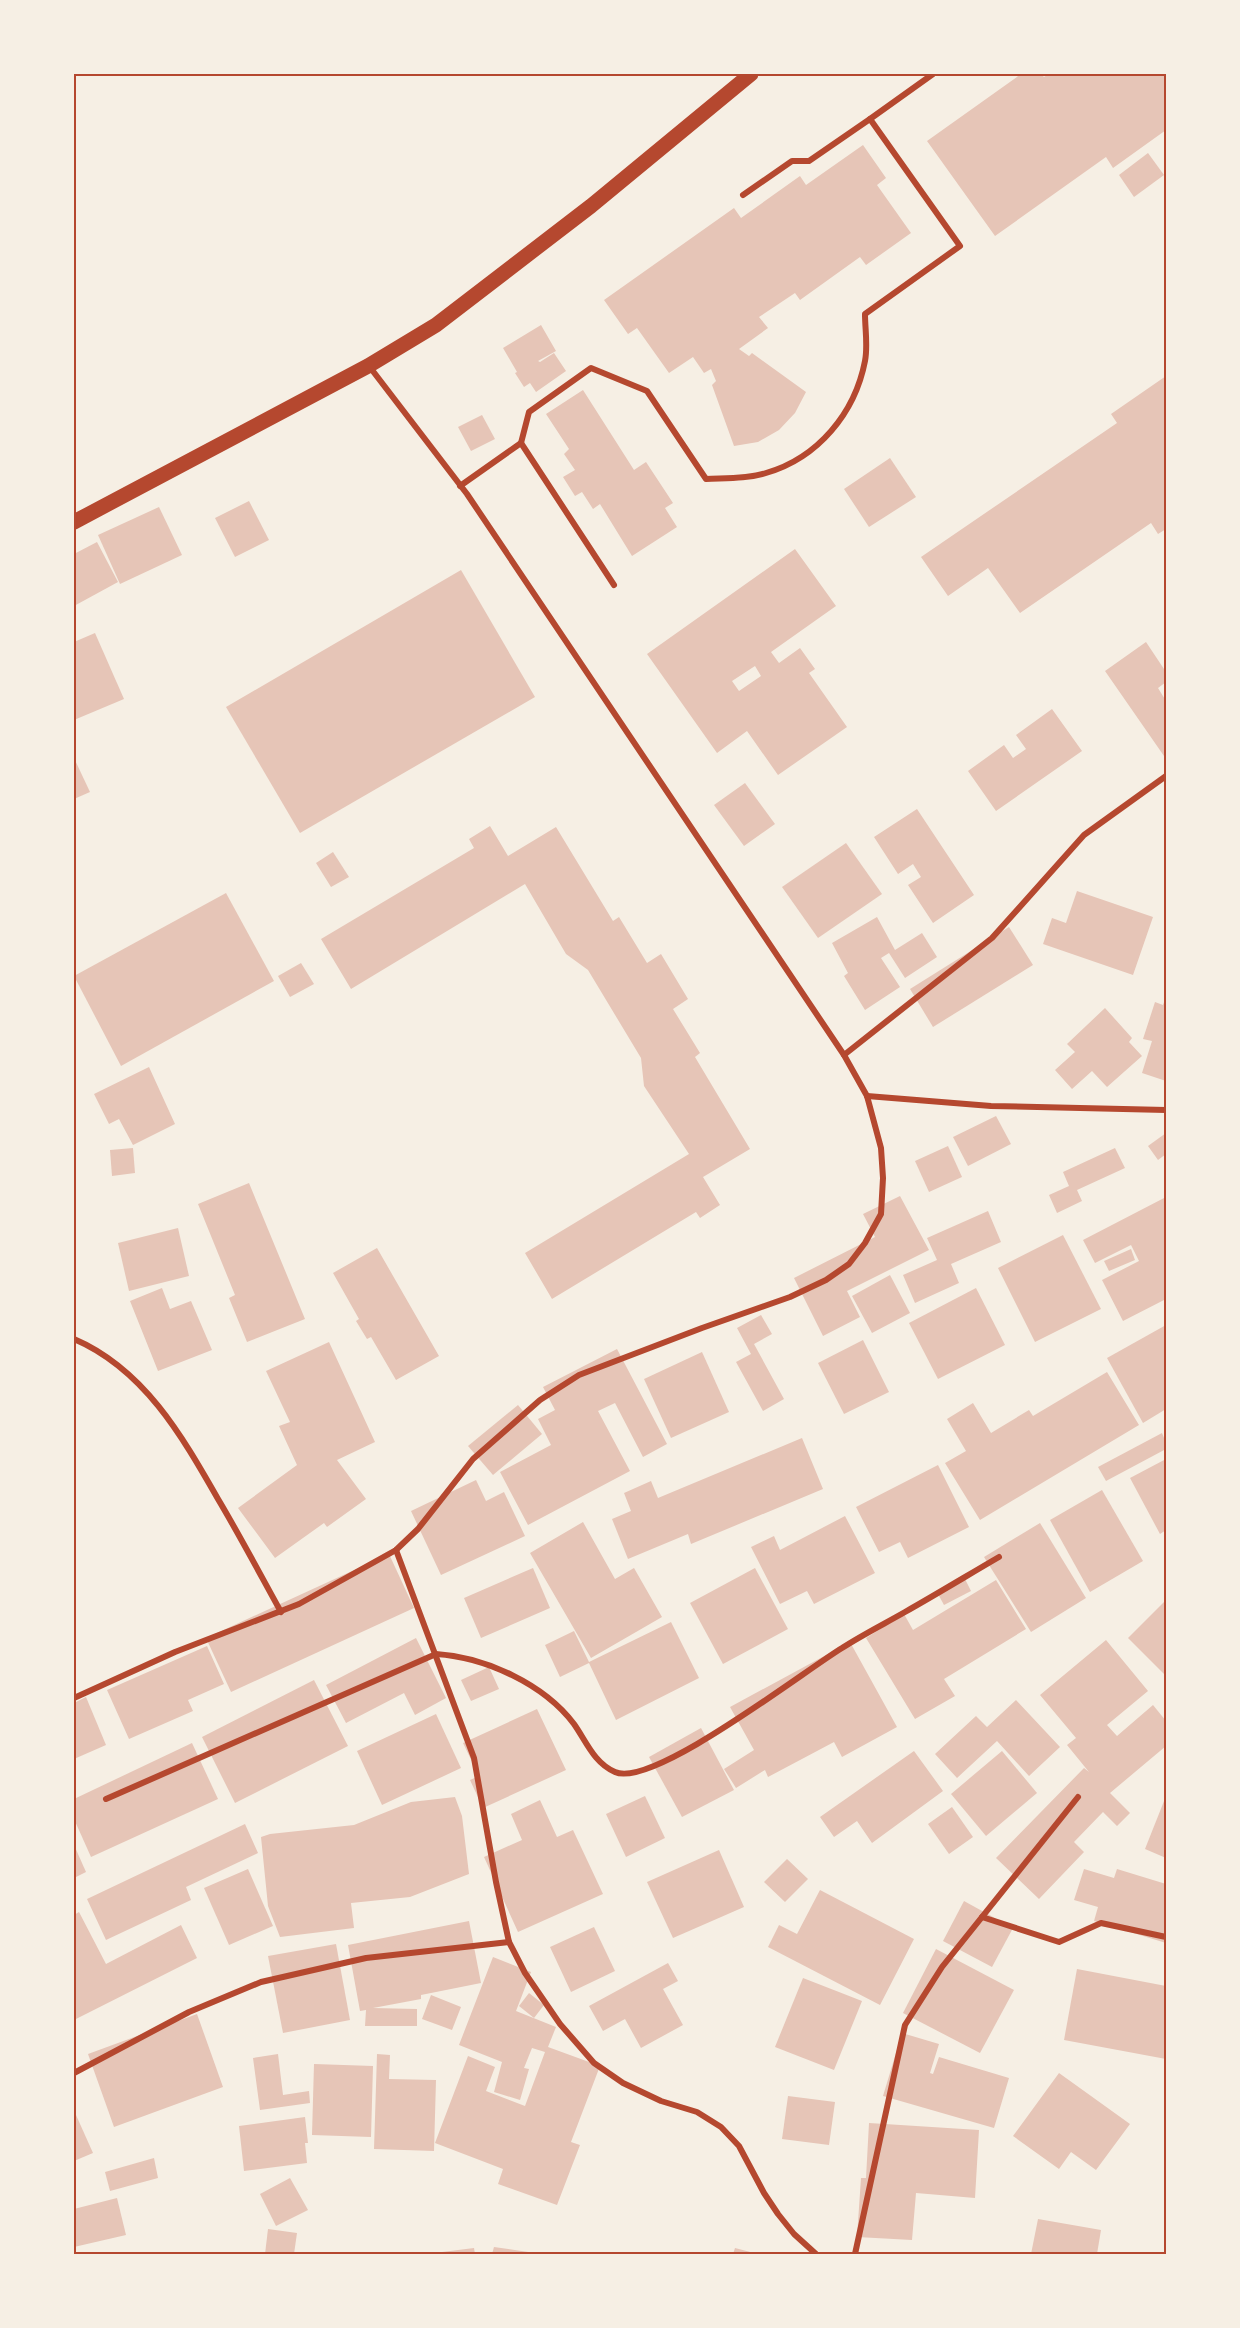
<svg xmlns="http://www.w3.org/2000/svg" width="1240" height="2328" font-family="'Work Sans',sans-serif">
<rect width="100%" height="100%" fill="#f6efe4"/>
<g fill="#e6c5b7" fill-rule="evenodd">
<polygon points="1021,74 1041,74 1044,77 1049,74 1166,74 1166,130 1113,168 1106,157 995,236 927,141"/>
<polygon points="863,145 886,178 877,185 911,233 866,265 860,257 800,300 795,293 759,317 768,328 739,349 749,356 752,353 806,392 795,413 779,430 758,442 734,446 712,385 716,381 711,369 704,373 693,357 669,373 637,328 628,334 604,300 734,208 741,218 800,176 806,185"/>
<polygon points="1148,153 1164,175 1134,197 1119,175"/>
<polygon points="541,325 556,351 538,361 540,362 554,353 566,371 536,392 530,383 524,387 515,373 517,372 503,348"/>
<polygon points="1166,376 1166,529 1158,534 1151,523 1020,613 988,568 948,596 921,557 1117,423 1111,414"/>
<polygon points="583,390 634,470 646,462 673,503 665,508 677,527 632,556 600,504 593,509 582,492 575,496 563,477 575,470 564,454 569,449 546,414"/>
<polygon points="482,415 495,439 471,451 458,427"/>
<polygon points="890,458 916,497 869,527 844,489"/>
<polygon points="249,501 269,540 235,557 215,518"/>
<polygon points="159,507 182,555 120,584 98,535"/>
<polygon points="97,542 118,582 74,606 74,554"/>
<path d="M 795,549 L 836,606 L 771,652 L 779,663 L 800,648 L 815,669 L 809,673 L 847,727 L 778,775 L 747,731 L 717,753 L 647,654 ZM 755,666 L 761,676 L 739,691 L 732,681 Z"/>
<polygon points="461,570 535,697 300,833 226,707"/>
<polygon points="95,633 124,699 74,720 74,642"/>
<polygon points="1146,642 1166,672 1166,682 1158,688 1166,701 1166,754 1164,756 1105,671"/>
<polygon points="1052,709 1082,751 996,811 968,771 1004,745 1013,758 1026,749 1016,735"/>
<polygon points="74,758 90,792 74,799"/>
<polygon points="745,783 775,824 744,846 714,805"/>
<polygon points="917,809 974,895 933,923 908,885 921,877 913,864 898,874 874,837"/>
<polygon points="490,826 508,856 556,827 613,921 619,917 647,963 661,954 688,999 673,1009 700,1053 695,1057 750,1149 703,1177 720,1205 700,1218 696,1212 552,1299 525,1253 689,1154 644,1086 641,1058 588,970 566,954 525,884 351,989 321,939 474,848 469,839"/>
<polygon points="846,843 882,894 818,938 782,887"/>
<polygon points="333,852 349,877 331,887 316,863"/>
<polygon points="1077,891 1153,917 1133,975 1043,944 1052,918 1066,923"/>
<polygon points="226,893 274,981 121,1066 74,976"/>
<polygon points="877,917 895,950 922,933 937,957 905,978 889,953 881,958 900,987 865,1010 844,976 848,973 832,943"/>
<polygon points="1009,927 1033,965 933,1027 910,989"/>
<polygon points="301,963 314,984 290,997 278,976"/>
<polygon points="1166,997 1166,1081 1142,1073 1152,1041 1143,1039 1155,1002 1163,1005"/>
<polygon points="1105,1008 1132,1038 1129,1042 1142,1056 1107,1087 1092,1071 1072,1089 1055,1070 1075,1052 1067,1044"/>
<polygon points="149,1067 175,1124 133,1145 119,1119 109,1124 94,1094"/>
<polygon points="996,1116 1011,1144 968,1166 953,1137"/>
<polygon points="1166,1133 1166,1154 1158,1160 1148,1146"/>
<polygon points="948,1146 962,1177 929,1192 915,1161"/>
<polygon points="133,1148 135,1173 112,1176 110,1150"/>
<polygon points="1115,1148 1125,1168 1077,1190 1082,1201 1057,1213 1049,1195 1069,1186 1063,1172"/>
<polygon points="249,1183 305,1319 247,1342 229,1298 235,1295 198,1204"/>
<polygon points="900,1196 929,1250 847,1291 860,1317 823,1336 794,1278 875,1237 863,1214"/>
<polygon points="1166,1197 1166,1299 1123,1321 1102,1280 1139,1261 1131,1245 1095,1263 1083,1240"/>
<polygon points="988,1211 1001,1242 951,1264 959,1283 915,1303 903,1275 937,1260 927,1238"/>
<polygon points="178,1228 189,1276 129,1291 118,1243"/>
<polygon points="1063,1235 1101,1309 1035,1342 998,1268"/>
<polygon points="377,1248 439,1356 396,1380 371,1337 367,1339 356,1321 359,1319 333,1273"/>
<polygon points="1131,1249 1135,1260 1109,1271 1104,1261"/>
<polygon points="890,1275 910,1313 872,1333 852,1296"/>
<polygon points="162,1288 170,1309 191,1301 212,1350 158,1371 130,1301"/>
<polygon points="976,1288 1005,1345 938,1379 909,1323"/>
<polygon points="761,1315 772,1334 754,1344 784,1399 763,1411 736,1362 751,1354 737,1328"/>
<polygon points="1166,1325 1166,1409 1143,1423 1107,1358"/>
<polygon points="863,1340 889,1392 844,1414 818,1363"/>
<polygon points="329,1342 375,1442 337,1460 366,1499 327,1527 324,1523 275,1558 238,1508 297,1465 279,1426 290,1422 266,1371"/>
<polygon points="617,1349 667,1444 643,1457 615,1403 598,1411 630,1471 528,1525 500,1472 551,1445 538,1419 555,1410 543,1387"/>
<polygon points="702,1352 729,1412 671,1438 644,1379"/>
<polygon points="1107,1372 1139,1425 980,1520 945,1463 966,1451 947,1419 973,1403 991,1433 1029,1410 1033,1416"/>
<polygon points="518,1405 542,1434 493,1475 468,1446"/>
<polygon points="1162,1433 1166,1443 1166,1449 1106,1481 1098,1467"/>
<polygon points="802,1438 823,1489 691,1544 688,1534 628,1559 612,1519 631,1511 624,1493 651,1481 658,1498"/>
<polygon points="1166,1459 1166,1530 1160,1534 1130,1478"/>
<polygon points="938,1465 969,1527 908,1558 900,1542 879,1552 856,1507"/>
<polygon points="476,1480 486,1501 504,1492 525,1536 441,1575 411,1511"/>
<polygon points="1102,1490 1143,1561 1090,1592 1050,1520"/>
<polygon points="845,1516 875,1573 814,1604 807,1591 780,1604 751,1547 774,1536 780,1550"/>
<polygon points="583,1522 615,1579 634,1568 662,1617 591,1658 530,1553"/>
<polygon points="1040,1523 1086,1598 1031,1632 984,1557"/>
<polygon points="389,1554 414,1608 231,1692 206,1638"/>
<polygon points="533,1568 550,1608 481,1638 464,1598"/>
<polygon points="755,1568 788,1629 723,1664 690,1603"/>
<polygon points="965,1579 971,1591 944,1605 938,1594"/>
<polygon points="996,1580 1026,1629 944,1679 955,1696 915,1719 866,1638 904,1614 913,1630"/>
<polygon points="1166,1600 1166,1676 1128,1638"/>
<polygon points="671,1622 699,1678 616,1720 589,1663 560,1677 545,1645 574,1631 589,1662"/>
<polygon points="416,1638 446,1698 415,1715 404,1693 346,1723 326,1685"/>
<polygon points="1106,1640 1148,1691 1107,1725 1117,1736 1153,1705 1166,1721 1166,1746 1110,1793 1130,1813 1117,1826 1103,1812 1074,1842 1084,1852 1039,1899 996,1858 1084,1768 1089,1772 1067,1745 1076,1738 1040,1695"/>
<polygon points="850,1642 897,1727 842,1757 834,1742 768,1777 765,1770 736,1788 724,1769 754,1750 730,1707"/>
<polygon points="207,1646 224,1684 188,1700 193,1711 129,1739 107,1690"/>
<polygon points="489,1667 499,1689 471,1701 461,1680"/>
<polygon points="314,1680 348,1746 235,1803 202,1737"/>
<polygon points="86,1697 106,1745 74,1759 74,1703"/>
<polygon points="1016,1700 1060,1747 1029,1776 997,1741 957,1778 935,1754 976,1716 987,1727"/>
<polygon points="537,1709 566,1770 483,1808 470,1780 479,1776 463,1743"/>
<polygon points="436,1714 461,1768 382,1805 357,1751"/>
<polygon points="701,1728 734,1790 682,1817 649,1757"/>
<polygon points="192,1743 218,1799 91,1857 74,1819 74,1799"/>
<polygon points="914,1751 943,1791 872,1843 857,1821 834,1837 820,1817"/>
<polygon points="1002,1751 1037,1793 986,1836 951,1794"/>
<polygon points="645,1796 665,1838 626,1857 606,1814"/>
<polygon points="1166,1796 1166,1858 1145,1849"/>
<polygon points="455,1797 462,1816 469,1874 410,1897 351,1903 354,1928 280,1937 268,1906 261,1837 270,1834 354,1825 411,1802"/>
<polygon points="540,1800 557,1837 573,1830 603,1894 518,1932 484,1857 522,1840 511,1814"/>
<polygon points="952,1807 973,1837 949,1854 928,1824"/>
<polygon points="245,1824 258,1853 186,1887 191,1900 106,1940 87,1899"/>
<polygon points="74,1845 86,1872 74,1878"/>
<polygon points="719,1850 744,1907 673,1938 647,1882"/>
<polygon points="787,1859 808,1879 785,1902 764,1882"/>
<polygon points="248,1869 273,1926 229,1945 204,1888"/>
<polygon points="1084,1869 1114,1878 1117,1869 1166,1884 1166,1943 1094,1921 1098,1907 1074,1900"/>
<polygon points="820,1890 914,1939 880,2005 768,1947 779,1925 797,1934"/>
<polygon points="964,1901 1013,1928 992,1967 943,1941"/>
<polygon points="79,1912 106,1964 181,1925 197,1958 74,2020 74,1915"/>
<polygon points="469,1921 481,1983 421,1995 421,1999 373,2008 417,2009 417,2026 365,2026 366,2010 360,2011 348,1945"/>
<polygon points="594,1927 615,1971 571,1992 550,1947"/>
<polygon points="336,1944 350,2020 283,2033 268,1956"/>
<polygon points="936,1949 1014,1990 980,2053 903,2013"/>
<polygon points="493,1957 531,1972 516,2011 556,2027 548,2047 600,2066 571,2142 580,2145 557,2205 498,2184 503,2169 435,2143 468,2056 495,2067 486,2091 525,2106 545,2052 532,2048 524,2068 529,2069 520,2100 494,2092 502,2062 459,2045"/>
<polygon points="668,1963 678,1981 663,1989 683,2025 641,2048 625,2019 603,2031 589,2006"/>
<polygon points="1077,1969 1166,1986 1166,2059 1064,2040"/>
<polygon points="803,1978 862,2001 834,2070 775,2047"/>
<polygon points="529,1993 544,2005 534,2018 519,2006"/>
<polygon points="431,1995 461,2007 452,2030 422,2019"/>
<polygon points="197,2014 223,2087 114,2127 88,2054"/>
<polygon points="902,2033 939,2044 930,2073 933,2074 939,2057 1009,2078 994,2128 883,2096"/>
<polygon points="278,2054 283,2095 309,2091 310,2103 260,2110 253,2058"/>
<polygon points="377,2054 390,2055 389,2079 436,2080 434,2151 374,2149"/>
<polygon points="314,2064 373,2066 371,2137 312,2135"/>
<polygon points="1059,2073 1130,2124 1096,2170 1071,2152 1059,2169 1013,2136"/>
<polygon points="788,2096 835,2102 829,2145 782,2139"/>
<polygon points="76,2115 93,2153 74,2161 74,2117"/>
<polygon points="305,2117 308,2143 305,2143 307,2163 244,2171 239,2126"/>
<polygon points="869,2123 979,2130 975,2198 916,2193 912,2240 857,2237 861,2178 866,2178"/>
<polygon points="154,2158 158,2178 110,2191 105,2172"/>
<polygon points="290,2178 308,2210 276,2226 260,2194"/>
<polygon points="117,2198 126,2235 74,2247 74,2209"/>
<polygon points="1038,2219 1101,2230 1097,2254 1031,2254"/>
<polygon points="268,2229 297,2233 294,2254 265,2254"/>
<polygon points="494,2247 535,2253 535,2254 492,2254"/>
<polygon points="474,2248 475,2254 434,2254 434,2253"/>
<polygon points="735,2248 758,2254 733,2254"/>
</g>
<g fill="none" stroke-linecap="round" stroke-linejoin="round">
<g stroke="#b5482f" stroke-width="6">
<polyline points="743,195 792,161 809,161 870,119"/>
<path d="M 521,443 L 529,412 L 591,368 L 647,391 L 706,479 C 726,478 746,479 766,473 C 818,458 855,413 865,361 C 868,346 865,329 865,314 L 960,246 L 870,119 L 933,74"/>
<polyline points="460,486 521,443 614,585"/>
<polyline points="844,1055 992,938 1084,835 1166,776"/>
<polyline points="867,1096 991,1106 1166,1110"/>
<path d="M 74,1339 C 144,1369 182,1436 218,1499 C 240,1536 260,1574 281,1612"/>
<polyline points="396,1550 474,1758 496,1882 509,1942 525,1973 560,2024 594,2063 623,2083 661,2101 697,2112 721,2127 739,2146 764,2193 778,2214 794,2234 816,2254"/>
<polyline points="74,1698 175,1652 299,1604 396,1550 418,1529 473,1459 540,1400 579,1375 702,1328 790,1297 826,1280 849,1264 865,1243 881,1214 883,1178 881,1148 867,1096 844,1055 467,494 369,366"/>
<path d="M 106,1799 L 436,1654 C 485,1657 544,1684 574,1724 C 586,1741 594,1763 615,1772 C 652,1789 804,1671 842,1648 C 862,1635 884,1624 905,1612 C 937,1594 968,1575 999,1557"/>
<polyline points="982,1917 1059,1942 1101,1923 1166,1937"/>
<polyline points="74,2073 189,2012 261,1982 366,1958 509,1942"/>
<polyline points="855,2254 905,2025 942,1967 1078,1797"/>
</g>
<polyline stroke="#b5482f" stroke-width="15" points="74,522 368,366 436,325 591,206 751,74"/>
</g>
<rect width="1240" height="2328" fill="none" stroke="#f6efe4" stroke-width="150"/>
<rect x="75" y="75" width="1090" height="2178" fill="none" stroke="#b5482f" stroke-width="2"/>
</svg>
